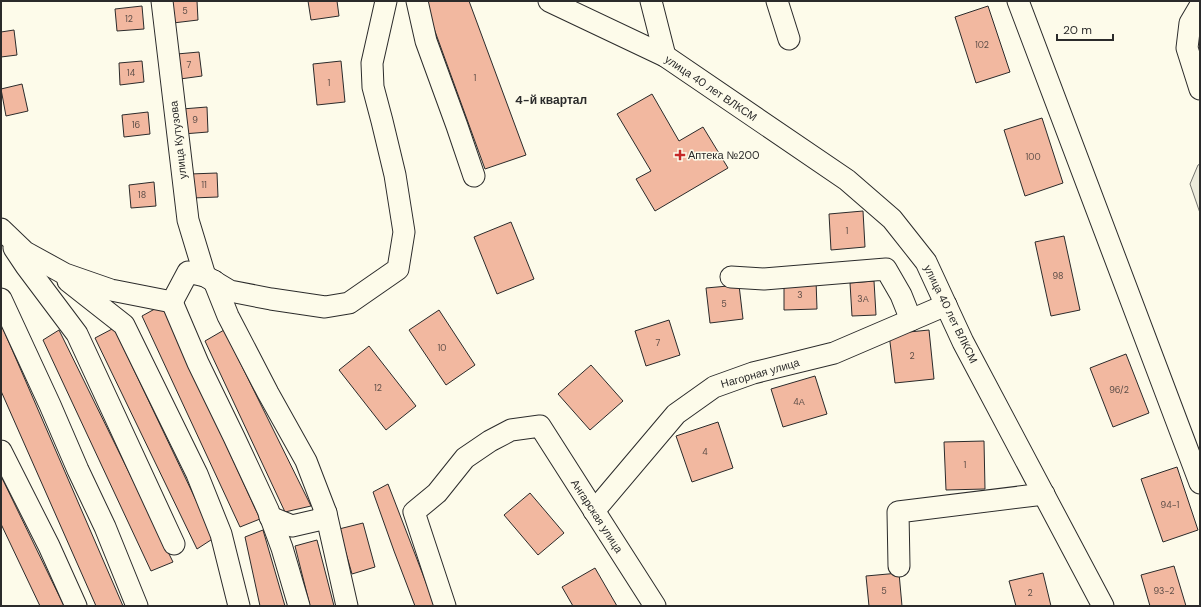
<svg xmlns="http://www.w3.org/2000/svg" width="1201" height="607" font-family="'DM Sans',sans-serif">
<rect width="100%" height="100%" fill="#fdfbea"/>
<polygon fill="#ecebdb" stroke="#74746e" points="1200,164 1200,213 1190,184 1198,165"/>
<g fill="#f2b8a0" stroke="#2b2b2b">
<polygon points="171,1 197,1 198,20 173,23"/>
<polygon points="308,1 337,1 339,16 311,20"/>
<polygon points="424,1 469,1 526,155 485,169"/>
<polygon points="142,6 144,29 117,31 115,9"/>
<polygon points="988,6 1010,72 976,83 955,17"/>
<polygon points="14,30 17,55 1,57 1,32"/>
<polygon points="199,52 202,76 180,79 177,54"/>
<polygon points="142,61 144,82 120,85 119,63"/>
<polygon points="341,61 345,102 317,105 313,64"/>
<polygon points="22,84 28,111 6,116 1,89"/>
<polygon points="652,94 679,141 703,127 728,168 655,211 636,179 651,171 617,114"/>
<polygon points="207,107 208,132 183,134 182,109"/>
<polygon points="148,112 150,134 124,137 122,115"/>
<polygon points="1042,118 1063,183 1025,196 1004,130"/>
<polygon points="217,173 218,197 192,198 190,174"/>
<polygon points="154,182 156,206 131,208 129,185"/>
<polygon points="863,211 865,247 831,250 829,214"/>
<polygon points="511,222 534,279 497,294 474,237"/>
<polygon points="1064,236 1080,310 1051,316 1035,242"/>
<polygon points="816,280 817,309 784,310 784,281"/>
<polygon points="874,281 876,315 852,316 850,283"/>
<polygon points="739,285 743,319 710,323 706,288"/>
<polygon points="162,305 260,519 240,527 142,316"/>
<polygon points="439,310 475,365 446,385 409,330"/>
<polygon points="669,320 680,355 646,366 635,331"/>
<polygon points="1,324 123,606 96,606 1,391"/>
<polygon points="114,328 214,538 197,549 95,338"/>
<polygon points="59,330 173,562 151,571 43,340"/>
<polygon points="224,330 311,506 285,512 205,341"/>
<polygon points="929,330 934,379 895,383 889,334"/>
<polygon points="369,346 416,406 386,430 339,370"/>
<polygon points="1126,354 1149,413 1113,427 1090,368"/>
<polygon points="591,365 623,401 590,430 558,394"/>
<polygon points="815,376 827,414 783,427 771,389"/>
<polygon points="718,422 733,468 692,482 676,436"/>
<polygon points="984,441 985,489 946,490 944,442"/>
<polygon points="1177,467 1198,530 1163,542 1141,479"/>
<polygon points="1,476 64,606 40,606 1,524"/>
<polygon points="388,484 435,606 415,606 394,551 373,492"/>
<polygon points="530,493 564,533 538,555 504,515"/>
<polygon points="363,523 375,567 352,574 339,529"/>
<polygon points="263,530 285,606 260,606 245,537"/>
<polygon points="317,540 334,606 310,606 295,546"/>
<polygon points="1174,566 1186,606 1150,606 1141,575"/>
<polygon points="595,568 617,606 573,606 562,587"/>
<polygon points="899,573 902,606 869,606 866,576"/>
<polygon points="1043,573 1051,606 1016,606 1009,581"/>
</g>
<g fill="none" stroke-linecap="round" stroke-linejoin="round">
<g stroke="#2b2b2b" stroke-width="23">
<g id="minor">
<polyline points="162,1 188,220 205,276"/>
<polyline points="417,1 426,41 457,126 474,176"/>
<polyline points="549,1 665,56 847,180 892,219 926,262 963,342 1103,606"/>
<polyline points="651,1 665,56"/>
<polyline points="777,1 789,39"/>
<polyline points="1018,1 1200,483"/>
<polyline points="1200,6 1190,23 1187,48 1200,89"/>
<polyline points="1,229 25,252 65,274 111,290 172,302 188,272 205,276 230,291 271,299 325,307 349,303 398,269 404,232 395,175 382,121 373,87 372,63 386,1"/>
<polyline points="14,248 26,266 77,334 174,544"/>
<polyline points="731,277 764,279 886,269 901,295 911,320"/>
<polyline points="68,281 124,325 197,474 221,534 239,606"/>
<polyline points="214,281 228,316 268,393 306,461 326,513 347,606"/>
<polyline points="1,299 50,405 78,470 105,527 137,606"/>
<polyline points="172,302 198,363 234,437 268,510 282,548 299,606"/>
<polyline points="1,451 49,546 76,606"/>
<polyline points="594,511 676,414 714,387 753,373 834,353 946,305"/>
<polyline points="270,517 292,526 318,520 326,513"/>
<polyline points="899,566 898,512 1044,494"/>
<polyline points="445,606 414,512 437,493 465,458 490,441 511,430 540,426 655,606"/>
</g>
</g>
<use href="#minor" stroke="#fdfbea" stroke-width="21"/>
</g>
<path fill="#c62828" stroke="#fdfbea" stroke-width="1.5" d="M678 149h4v4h4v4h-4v4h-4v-4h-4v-4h4z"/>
<g text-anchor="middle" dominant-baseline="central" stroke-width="3" stroke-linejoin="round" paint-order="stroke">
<g font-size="9" fill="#5d4e48">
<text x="185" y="11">5</text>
<text x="129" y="19">12</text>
<text x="982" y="45">102</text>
<text x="189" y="65">7</text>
<text x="131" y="73">14</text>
<text x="475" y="78">1</text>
<text x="329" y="83">1</text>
<text x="195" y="120">9</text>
<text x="136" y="125">16</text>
<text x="1033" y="157">100</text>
<text x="204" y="185">11</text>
<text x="142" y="195">18</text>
<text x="847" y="231">1</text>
<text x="1058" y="276">98</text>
<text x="800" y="295">3</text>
<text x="863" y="299">3А</text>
<text x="724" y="304">5</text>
<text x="658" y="343">7</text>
<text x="442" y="348">10</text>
<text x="912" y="356">2</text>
<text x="378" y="388">12</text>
<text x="1119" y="390">96/2</text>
<text x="799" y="402">4А</text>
<text x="705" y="452">4</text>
<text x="965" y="465">1</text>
<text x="1170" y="505">94-1</text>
<text x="884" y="591">5</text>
<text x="1164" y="591">93-2</text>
<text x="1030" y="593">2</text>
</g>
<g font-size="11" fill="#2b2b2b" stroke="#fdfbea">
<text transform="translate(711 88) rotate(34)">улица 40 лет ВЛКСМ</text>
<text transform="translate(178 140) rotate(-97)">улица Кутузова</text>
<text transform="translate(951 314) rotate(64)">улица 40 лет ВЛКСМ</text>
<text transform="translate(760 373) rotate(-16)">Нагорная улица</text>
<text transform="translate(597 516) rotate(57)">Ангарская улица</text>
</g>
<g font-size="11" fill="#2b2b2b" stroke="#fdfbea" text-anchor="start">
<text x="688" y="155">Аптека №200</text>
</g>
<g font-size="12" font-weight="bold" fill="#2b2b2b" stroke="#fdfbea">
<text x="551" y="100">4-й квартал</text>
</g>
</g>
<rect width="1201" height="607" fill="none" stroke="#2b2b2b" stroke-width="4"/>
<path d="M1057 34v6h56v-6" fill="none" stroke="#2b2b2b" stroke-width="2"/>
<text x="1063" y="34" font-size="12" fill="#2b2b2b" stroke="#fdfbea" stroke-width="3" paint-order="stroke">20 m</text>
</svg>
